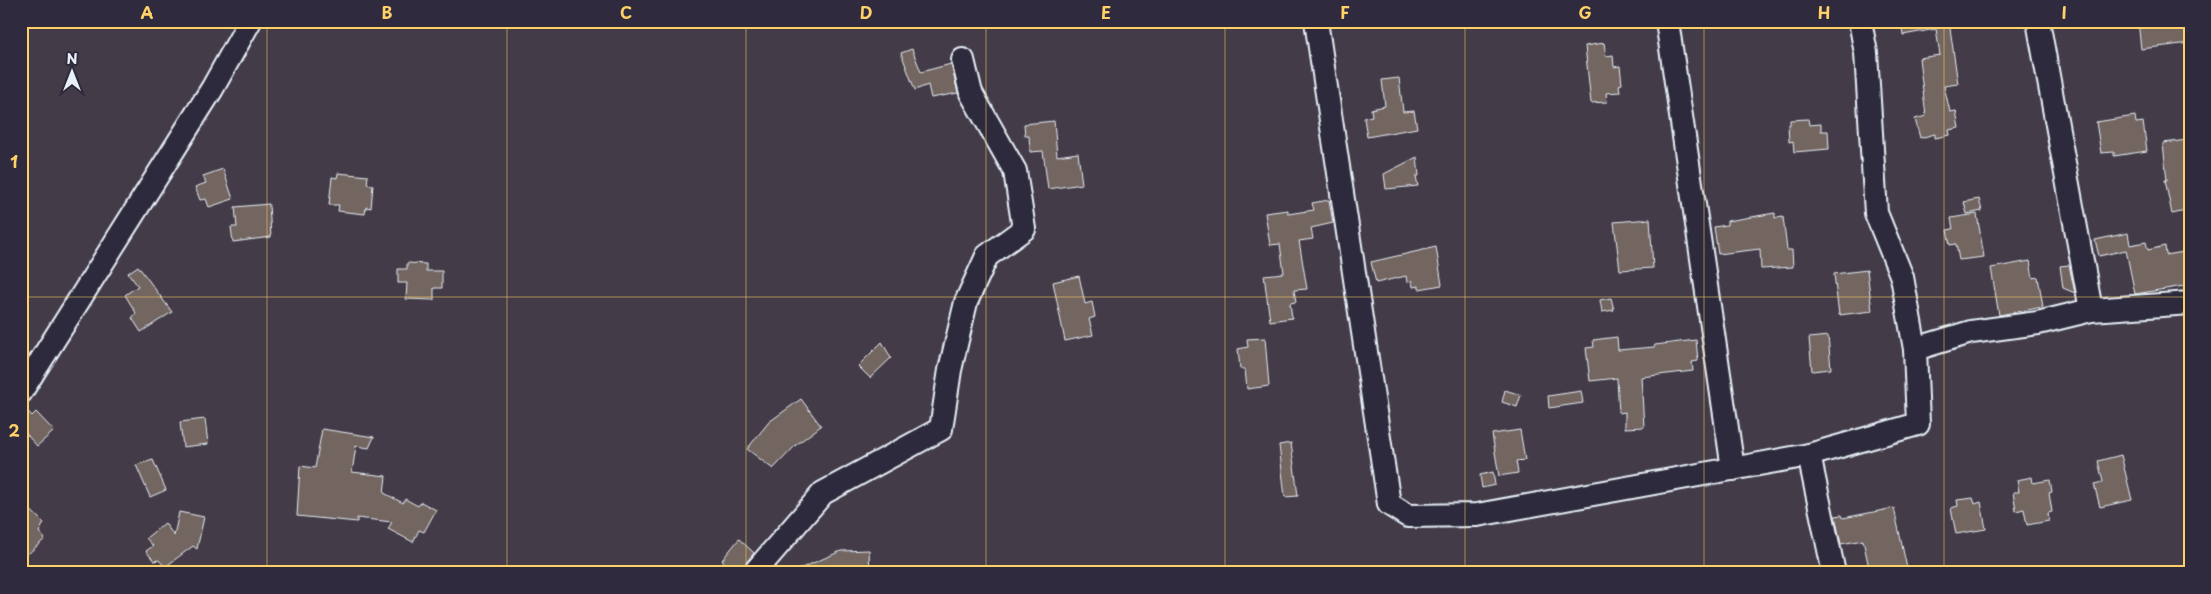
<svg xmlns="http://www.w3.org/2000/svg" width="2211" height="594" font-family="'Playpen Sans',sans-serif">
<rect width="100%" height="100%" fill="#433c48"/>
<filter id="ink" filterUnits="userSpaceOnUse"><feTurbulence type="fractalNoise" baseFrequency=".02" numOctaves="2"/><feDisplacementMap in="SourceGraphic" scale="10" xChannelSelector="R" yChannelSelector="G"/><feConvolveMatrix kernelMatrix="1 2 1 2 8 2 1 2 1" color-interpolation-filters="sRGB"/></filter>
<g filter="url(#ink)">
<g fill="#736561" stroke="#e8f1f8">
<polygon points="1901,21 1949,21 1958,84 1944,86 1950,112 1956,111 1959,128 1949,130 1950,135 1935,138 1935,134 1920,138 1915,119 1926,116 1919,58 1940,55 1936,29 1903,35"/>
<polygon points="2138,21 2190,21 2190,43 2141,49"/>
<polygon points="1604,43 1606,56 1613,55 1614,67 1620,66 1622,84 1619,85 1620,92 1606,93 1607,102 1591,103 1585,46"/>
<polygon points="912,49 921,72 951,64 958,93 931,98 928,85 915,90 901,53"/>
<polygon points="1399,78 1403,112 1414,111 1417,128 1367,137 1364,118 1372,116 1371,109 1385,106 1382,80"/>
<polygon points="2135,116 2136,123 2143,122 2147,151 2114,156 2114,152 2101,153 2096,122"/>
<polygon points="1808,119 1809,125 1821,124 1821,131 1828,131 1829,149 1794,152 1793,141 1789,142 1788,125 1790,125 1790,120"/>
<polygon points="1054,121 1057,156 1078,153 1082,184 1048,189 1043,151 1030,152 1029,136 1025,136 1024,124"/>
<polygon points="2188,140 2190,210 2172,214 2165,180 2167,180 2163,143"/>
<polygon points="1417,157 1419,176 1416,176 1418,186 1386,189 1384,174"/>
<polygon points="223,169 233,199 209,207 206,199 200,200 195,187 206,183 203,176"/>
<polygon points="338,173 368,176 367,184 373,185 371,208 366,207 365,214 338,211 339,205 329,205 332,177 337,178"/>
<polygon points="1979,199 1982,211 1967,214 1964,202"/>
<polygon points="1329,200 1333,223 1311,228 1313,239 1299,241 1307,289 1294,290 1296,302 1290,303 1292,318 1270,321 1264,275 1284,273 1280,244 1270,245 1265,213 1288,210 1288,214 1314,210 1312,203"/>
<polygon points="269,204 271,237 233,242 231,227 237,227 235,207"/>
<polygon points="1775,213 1775,218 1783,217 1787,250 1792,250 1793,267 1761,269 1760,249 1718,254 1714,227 1727,225 1727,221"/>
<polygon points="1977,214 1984,257 1959,260 1956,244 1950,245 1947,230 1953,229 1951,218"/>
<polygon points="1650,219 1653,268 1620,270 1614,222"/>
<polygon points="2128,233 2130,245 2146,242 2148,250 2165,246 2166,255 2190,251 2190,285 2135,294 2126,250 2099,256 2095,240"/>
<polygon points="1436,247 1442,285 1419,289 1419,286 1413,287 1412,281 1407,282 1406,276 1376,283 1371,262"/>
<polygon points="2030,261 2033,278 2038,277 2043,307 1999,315 1991,268"/>
<polygon points="407,263 426,264 426,271 442,271 442,288 434,288 434,300 406,299 407,283 398,283 398,269 407,269"/>
<polygon points="2069,265 2075,293 2063,288 2060,266"/>
<polygon points="138,266 172,312 141,332 132,318 136,313 125,295 138,286 128,273"/>
<polygon points="1867,270 1872,311 1839,315 1834,274"/>
<polygon points="1079,276 1085,304 1092,302 1095,317 1089,319 1093,335 1065,341 1053,282"/>
<polygon points="1611,298 1614,310 1602,312 1600,300"/>
<polygon points="1828,336 1831,369 1812,371 1809,338"/>
<polygon points="1617,337 1618,350 1654,347 1655,345 1696,340 1698,361 1692,362 1693,371 1641,377 1644,427 1625,428 1625,412 1619,413 1617,378 1590,381 1586,348 1594,347 1593,340"/>
<polygon points="1265,338 1269,386 1247,389 1245,369 1240,369 1238,349 1248,347 1247,339"/>
<polygon points="882,342 891,358 870,378 858,366"/>
<polygon points="1505,390 1521,395 1517,407 1502,402"/>
<polygon points="1581,391 1583,403 1549,408 1548,396"/>
<polygon points="801,399 821,426 797,444 773,469 747,449 769,422"/>
<polygon points="22,405 32,416 36,412 54,431 37,446 21,428"/>
<polygon points="205,419 208,444 183,447 180,422"/>
<polygon points="322,429 374,437 369,448 356,446 352,472 386,476 384,493 403,503 405,499 418,506 421,502 436,510 424,532 419,530 413,542 388,529 392,522 357,518 357,522 297,516 300,466 315,468"/>
<polygon points="1520,430 1525,460 1516,461 1518,473 1499,476 1492,434"/>
<polygon points="1291,443 1298,496 1285,497 1279,445"/>
<polygon points="2121,455 2132,500 2100,507 2094,484 2103,482 2098,461"/>
<polygon points="153,460 166,490 150,497 136,465"/>
<polygon points="1493,472 1495,485 1482,488 1480,475"/>
<polygon points="2032,477 2033,483 2050,480 2052,492 2049,493 2052,512 2048,513 2049,521 2027,525 2024,509 2016,511 2013,492 2019,492 2017,480"/>
<polygon points="1973,498 1975,504 1981,502 1986,529 1956,534 1951,508 1958,506 1957,500"/>
<polygon points="21,501 44,523 39,532 45,539 21,560"/>
<polygon points="1894,508 1908,573 1870,572 1863,540 1841,544 1835,516 1842,515 1843,518"/>
<polygon points="179,512 204,517 197,549 193,546 165,567 159,560 154,561 146,551 153,546 146,538 165,523 174,536"/>
<polygon points="739,539 754,553 744,565 741,573 736,573 722,560"/>
<polygon points="869,550 870,573 790,573 841,551"/>
</g>
<g fill="none" stroke-linecap="round" stroke-linejoin="round">
<g stroke="#e8f1f8" stroke-width="26">
<g id="minor">
<polyline points="1316,21 1389,504 1408,516 1477,515 1809,455"/>
<polyline points="1667,21 1733,469"/>
<polyline points="1860,21 1866,53 1876,213 1902,277 1915,349"/>
<polyline points="2038,21 2091,310"/>
<polyline points="21,392 212,89 250,21"/>
<polyline points="754,573 823,493 941,429 950,370 966,302 987,256 1024,229 1015,171 971,93 963,60"/>
<polyline points="1834,573 1809,455 1918,424 1915,349 1971,332 2038,323 2091,310 2190,303"/>
</g>
</g>
<use href="#minor" stroke="#2f2a3d" stroke-width="22"/>
</g>
</g>
<path fill="none" stroke="#ffd166" stroke-width="1" stroke-opacity="0.55" d="M 267,21 L 267,573M 507,21 L 507,573M 746,21 L 746,573M 986,21 L 986,573M 1225,21 L 1225,573M 1465,21 L 1465,573M 1704,21 L 1704,573M 1944,21 L 1944,573M 21,297 L 2190,297"/>
<rect width="2211" height="594" fill="none" stroke="#2f2a3d" stroke-width="55"/>
<g transform="translate(72 72)" stroke="#2f2a3d" stroke-width="4" paint-order="stroke">
<path d="M0-4L9 19L0 12L-9 19Z" fill="#e8f1f8"/>
<text y="-8" font-size="14" font-weight="bold" text-anchor="middle" fill="#e8f1f8">N</text>
</g>
<rect x="28" y="28" width="2156" height="538" fill="none" stroke="#ffd166" stroke-width="2"/>
<g font-size="16" text-anchor="middle" font-weight="bold" fill="#ffd166">
<text x="147" y="19">A</text>
<text x="387" y="19">B</text>
<text x="626" y="19">C</text>
<text x="866" y="19">D</text>
<text x="1106" y="19">E</text>
<text x="1345" y="19">F</text>
<text x="1585" y="19">G</text>
<text x="1824" y="19">H</text>
<text x="2064" y="19">I</text>
<text x="14" y="168">1</text>
<text x="14" y="437">2</text>
</g>
</svg>
